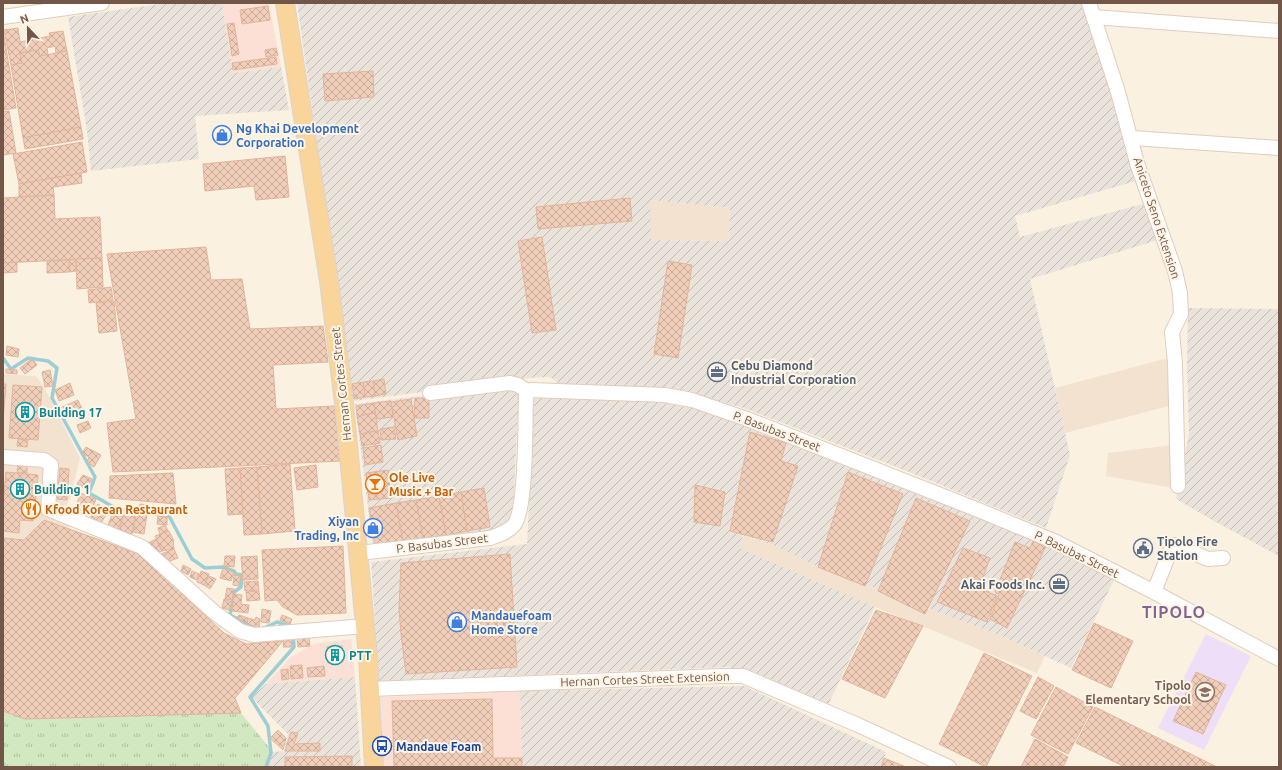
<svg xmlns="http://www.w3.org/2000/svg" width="1282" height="770" font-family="Ubuntu,sans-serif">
<defs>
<pattern id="industrial-furrows" width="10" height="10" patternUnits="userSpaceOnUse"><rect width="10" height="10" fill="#eae3dc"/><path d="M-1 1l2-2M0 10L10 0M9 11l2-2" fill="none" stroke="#c2bbb4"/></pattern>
<pattern id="grass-tufts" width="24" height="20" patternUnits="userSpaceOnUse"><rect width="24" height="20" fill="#d1e8c0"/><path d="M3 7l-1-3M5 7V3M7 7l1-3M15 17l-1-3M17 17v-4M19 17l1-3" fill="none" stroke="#aebf9e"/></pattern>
<pattern id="building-cross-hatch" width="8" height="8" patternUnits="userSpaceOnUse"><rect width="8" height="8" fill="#f0ceb9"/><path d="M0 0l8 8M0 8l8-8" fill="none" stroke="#c7aa98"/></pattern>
</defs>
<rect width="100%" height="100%" fill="#fbf1e1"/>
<g fill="#f3e2d0">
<polygon points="649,200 730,208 728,241 650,240"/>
<polygon points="1168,358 1169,406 1065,433 1055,388"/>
<polygon points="3,374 36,376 44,387 80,458 70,499 64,508 78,513 68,528 44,520 24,540 3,538"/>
<polygon points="1172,445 1173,488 1106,476 1108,453"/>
<polygon points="742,535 773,545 817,566 1004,637 1045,656 1037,673 875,607 740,549"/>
</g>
<g fill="#fce0d5">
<polygon points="222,3 269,3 281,67 233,73"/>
<polygon points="351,639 355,677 266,684 291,657 313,644"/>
<polygon points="520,691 522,767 383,767 381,697"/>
</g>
<g fill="url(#industrial-furrows)" fill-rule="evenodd">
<polygon points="167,3 222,3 233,73 281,67 289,110 195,116 199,159 91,171 87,131 68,17"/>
<path d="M 297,3 L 1083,3 L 1139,180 L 1015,216 L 1020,237 L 1146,203 L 1158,240 L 1030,279 L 1070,455 L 1046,528 L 904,470 L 744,408 L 687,393 L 561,385 L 550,377 L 529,378 L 354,401 ZM 650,200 L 730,208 L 728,241 L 651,240 Z"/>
<polygon points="1188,308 1279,309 1279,556 1214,521 1176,499 1189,434 1187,367"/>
<polygon points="512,385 519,391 513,511 507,524 493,530 373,548 355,404"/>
<polygon points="534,398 611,398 650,400 696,407 749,426 971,514 1048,546 1115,578 1071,668 1004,637 817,566 773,545 742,535 741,549 875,607 827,707 753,672 728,667 379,681 371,562 527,544"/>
<polygon points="355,677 361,767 268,767 273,752 284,751 288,734 251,697 266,684"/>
<polygon points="744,686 886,752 881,767 522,767 520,691"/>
</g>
<polygon fill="#eedef7" points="1206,634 1251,656 1204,750 1158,728"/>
<polygon fill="url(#grass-tufts)" points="3,711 241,713 273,752 268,767 3,767"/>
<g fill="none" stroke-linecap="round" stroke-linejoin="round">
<g stroke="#9dced5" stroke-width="3.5">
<polyline points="3,358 11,369 28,358 48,361 57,368 52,398 95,477 89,493 117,509 169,516 192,559 205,568 222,567 234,571 236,574 242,575 241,587 234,592 230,615 260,630 277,622 293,627"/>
<polyline points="266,767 271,753 268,726 250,697 294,647 293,635"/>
</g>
</g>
<g fill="url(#building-cross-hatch)" stroke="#e2b49a">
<polygon points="268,6 270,20 242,24 240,10"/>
<polygon points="234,23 239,54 232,56 227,24"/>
<polygon points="18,28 20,42 50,36 49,33 63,31 67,51 56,53 55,46 47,48 48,55 40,56 38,50 20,53 22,63 11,65 4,30"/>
<polygon points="3,31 9,66 3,67"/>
<polygon points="276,48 278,55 266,57 265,50"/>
<polygon points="38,50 40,56 67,51 81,127 23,138 11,65 22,63 20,53"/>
<polygon points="276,57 277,64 233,70 232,63"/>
<polygon points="9,66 16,108 3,110 3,67"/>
<polygon points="373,71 374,97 325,101 323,74"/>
<polygon points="9,111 16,153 3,155 3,112"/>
<polygon points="81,127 83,139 25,149 23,138"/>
<polygon points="82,142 87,172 19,184 13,154"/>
<polygon points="285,156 289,197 256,200 254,186 205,191 203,164"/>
<polygon points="81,173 82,183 53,187 54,195 19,197 19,184"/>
<polygon points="54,195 55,219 100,217 102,258 3,263 3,198"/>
<polygon points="630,198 632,221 538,229 536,207"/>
<polygon points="542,237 556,330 532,333 518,241"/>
<polygon points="206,247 211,280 242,279 250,329 323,326 328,362 273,365 276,409 334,406 341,461 113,472 107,423 136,419 107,254"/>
<polygon points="102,258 103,287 77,289 76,259"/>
<polygon points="76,259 76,271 69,272 69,260"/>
<polygon points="69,260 69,272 47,273 47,261"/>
<polygon points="668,261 692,265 678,358 654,354"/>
<polygon points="17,262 17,272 3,273 3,263"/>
<polygon points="111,287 113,300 89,303 88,290"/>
<polygon points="114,301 117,331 99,333 96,303"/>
<polygon points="7,346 19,349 18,357 6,355"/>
<polygon points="30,360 34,361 37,365 25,374 20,368"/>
<polygon points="6,369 17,370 17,374 6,373"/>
<polygon points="50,370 53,386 45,387 42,372"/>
<polygon points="384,379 386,394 375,396 373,381"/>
<polygon points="373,381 375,396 365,397 363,382"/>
<polygon points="363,382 365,397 354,399 352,384"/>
<polygon points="70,383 74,395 59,401 55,390"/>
<polygon points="3,384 6,384 3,421"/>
<polygon points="13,385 42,387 38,440 9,438"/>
<polygon points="415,398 429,399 429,418 414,418"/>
<polygon points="411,399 417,436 398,440 391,402"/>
<polygon points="78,400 83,411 65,419 60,408"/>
<polygon points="391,401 393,417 376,419 374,403"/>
<polygon points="374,403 375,413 357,416 356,406"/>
<polygon points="375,413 378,431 360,434 357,416"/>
<polygon points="88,421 91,428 80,433 77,425"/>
<polygon points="394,427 396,439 381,440 380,429"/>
<polygon points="378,431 380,443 362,446 360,434"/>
<polygon points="750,432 786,443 781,461 798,466 773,542 730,531"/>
<polygon points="18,439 28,440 27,447 17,446"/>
<polygon points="381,445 383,462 365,465 363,448"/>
<polygon points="86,447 101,455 94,467 87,462 89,457 82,453"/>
<polygon points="18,464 27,465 27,473 17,473"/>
<polygon points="290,464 295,531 262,534 257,467"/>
<polygon points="316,465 318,487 297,490 294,468"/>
<polygon points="257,467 262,534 244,535 240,468"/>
<polygon points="60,468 69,469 67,500 57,499"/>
<polygon points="240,468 243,514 228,515 225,469"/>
<polygon points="388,470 391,498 369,500 366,473"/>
<polygon points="6,472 38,475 33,521 20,520 19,533 3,531 3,504"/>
<polygon points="848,472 903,494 865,586 818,567"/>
<polygon points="173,473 176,504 109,498 110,476"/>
<polygon points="83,475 92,479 86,489 77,484"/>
<polygon points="695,485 725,492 720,526 694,522"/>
<polygon points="484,488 490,527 467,531 461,492"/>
<polygon points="461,492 467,531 446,535 439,496"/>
<polygon points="81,493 96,499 90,515 75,508"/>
<polygon points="439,496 446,535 423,538 416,500"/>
<polygon points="916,498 970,521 925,614 878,591"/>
<polygon points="416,500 423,538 403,542 396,503"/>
<polygon points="396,503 403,542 375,547 369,508"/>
<polygon points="98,504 109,510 101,523 90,516"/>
<polygon points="140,504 151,506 150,513 139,512"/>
<polygon points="158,507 169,508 168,515 158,514"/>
<polygon points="113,511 123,515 118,530 108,526"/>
<polygon points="125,512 135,514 132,534 119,530"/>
<polygon points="136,513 147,514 144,534 133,532"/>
<polygon points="158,516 167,517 167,525 157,524"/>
<polygon points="44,520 139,554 224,633 246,644 283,641 235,698 241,713 25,719 3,711 3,538 24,540"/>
<polygon points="165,525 168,531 160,534 158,528"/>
<polygon points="169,531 173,539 174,549 162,551 155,536"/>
<polygon points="156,539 162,551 159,552 148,543"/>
<polygon points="1033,541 1046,546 1007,628 990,619 999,594 995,592 1015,542 1030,548"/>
<polygon points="343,546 346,613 297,615 283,607 277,600 265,601 262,550"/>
<polygon points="963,548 990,558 979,588 997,596 987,622 937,602"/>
<polygon points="174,549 178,558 170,561 161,554"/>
<polygon points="510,554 517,667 406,674 401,634 399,609 401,563"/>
<polygon points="225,556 235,556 234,567 224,566"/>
<polygon points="257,556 258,579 243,580 241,557"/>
<polygon points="183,565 191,569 188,575 181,571"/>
<polygon points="223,568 234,572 231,581 220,578"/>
<polygon points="192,571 199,574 197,580 190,577"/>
<polygon points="201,571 209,574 204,585 197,582"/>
<polygon points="234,575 241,576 239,586 233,585"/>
<polygon points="209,576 216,579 210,589 204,585"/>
<polygon points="258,581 259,590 245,591 244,582"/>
<polygon points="227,588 234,589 232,600 225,599"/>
<polygon points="259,591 260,600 247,601 246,592"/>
<polygon points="234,594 242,595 241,604 249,605 248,613 232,611"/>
<polygon points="224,599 232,602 229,610 222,608"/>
<polygon points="262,609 271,611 269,623 261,622"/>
<polygon points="876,610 923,626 885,698 842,679"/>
<polygon points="239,615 248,618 247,623 237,618"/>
<polygon points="282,615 292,619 290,624 280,620"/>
<polygon points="256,617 260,619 259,629 247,623 248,618 255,620"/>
<polygon points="1094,623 1133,641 1111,688 1072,670"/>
<polygon points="309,637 310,646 298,647 297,638"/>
<polygon points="284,639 292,639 291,647 283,647"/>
<polygon points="342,646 342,662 328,663 327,647"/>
<polygon points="984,653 1032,676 986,767 939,744"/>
<polygon points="302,665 303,678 291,679 290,666"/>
<polygon points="324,666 325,676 308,677 307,668"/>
<polygon points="288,669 289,679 282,680 281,670"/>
<polygon points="1196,672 1226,685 1203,734 1173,721"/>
<polygon points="1038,677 1054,686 1036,719 1020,711"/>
<polygon points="1056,687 1093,707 1068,754 1031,735"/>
<polygon points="492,699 493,758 522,758 522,767 394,767 392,701"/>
<polygon points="1095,707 1217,767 1125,767 1076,743"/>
<polygon points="278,730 286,738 283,750 270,738"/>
<polygon points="291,732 298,733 294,744 320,743 320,751 285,751"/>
<polygon points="1035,739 1068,757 1063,767 1021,767"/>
<polygon points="352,756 352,767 285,767 285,757"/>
<polygon points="884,758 906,767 881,767"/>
</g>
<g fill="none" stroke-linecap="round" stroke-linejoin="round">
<g stroke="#dfcdbd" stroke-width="16">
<g id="minor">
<polyline points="1089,3 1118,92 1137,163 1175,271 1180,293 1181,314 1172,332 1175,363 1178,486"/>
<polyline points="3,17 102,3"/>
<polyline points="1094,17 1279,31"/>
<polyline points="1132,138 1279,148"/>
<polyline points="527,391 531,390 665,395 692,400 747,419 976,509 1056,542 1154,592 1279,659"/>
<polyline points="430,393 510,383 518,385 527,391"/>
<polyline points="3,457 44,460 51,465 48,509 142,547 215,613 240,631 254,635 365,626"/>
<path d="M 359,553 L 490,538 C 499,535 508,532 514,525 C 527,510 525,418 526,394 L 527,391"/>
<polyline points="1154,592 1172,546 1174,545 1208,559 1223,558"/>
<polyline points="370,689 721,676 743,676 858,725 949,767"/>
</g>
</g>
<g stroke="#dad3d0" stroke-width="20">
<polyline id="major" points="285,3 329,281 344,403 368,657 374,767"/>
</g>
<use href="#minor" stroke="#fff" stroke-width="14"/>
<use href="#major" stroke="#f9d49b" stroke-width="18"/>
</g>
<defs>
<g id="shop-ring" transform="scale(1)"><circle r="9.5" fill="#fff5e7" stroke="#3f7fe0" stroke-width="1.5"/><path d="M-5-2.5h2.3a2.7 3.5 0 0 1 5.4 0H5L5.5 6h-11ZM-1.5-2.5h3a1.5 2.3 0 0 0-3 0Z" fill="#3f7fe0"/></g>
<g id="office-ring" transform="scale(1)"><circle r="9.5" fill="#fff5e7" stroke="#5c6f8a" stroke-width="1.5"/><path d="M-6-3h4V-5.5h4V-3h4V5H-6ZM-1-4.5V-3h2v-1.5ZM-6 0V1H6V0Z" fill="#5c6f8a"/></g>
<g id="building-ring" transform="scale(1)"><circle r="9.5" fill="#fff5e7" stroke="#0f9aa8" stroke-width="1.5"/><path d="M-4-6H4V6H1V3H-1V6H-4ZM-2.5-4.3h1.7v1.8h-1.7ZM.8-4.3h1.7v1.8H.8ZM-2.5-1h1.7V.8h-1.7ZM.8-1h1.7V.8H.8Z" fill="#0f9aa8"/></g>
<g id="bar-ring" transform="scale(1)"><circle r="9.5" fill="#fff5e7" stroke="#e8710a" stroke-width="1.5"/><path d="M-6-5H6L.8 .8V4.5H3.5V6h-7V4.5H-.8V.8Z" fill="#e8710a"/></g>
<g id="restaurant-ring" transform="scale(1)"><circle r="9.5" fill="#fff5e7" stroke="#e8710a" stroke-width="1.5"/><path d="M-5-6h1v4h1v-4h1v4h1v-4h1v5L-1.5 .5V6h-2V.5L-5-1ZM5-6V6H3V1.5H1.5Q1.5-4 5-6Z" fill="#e8710a"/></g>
<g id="civic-ring" transform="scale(1)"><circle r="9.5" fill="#fff5e7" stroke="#5c6f8a" stroke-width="1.5"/><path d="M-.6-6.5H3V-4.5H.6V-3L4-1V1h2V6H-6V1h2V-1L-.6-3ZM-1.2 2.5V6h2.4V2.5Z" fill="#5c6f8a"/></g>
<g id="school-ring" transform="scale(1)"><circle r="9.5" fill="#fff5e7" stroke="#8d6e63" stroke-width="1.5"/><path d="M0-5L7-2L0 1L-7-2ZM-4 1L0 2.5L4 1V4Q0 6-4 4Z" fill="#8d6e63"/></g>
<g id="bus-ring" transform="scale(1)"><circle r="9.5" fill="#fff5e7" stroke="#1a4fb4" stroke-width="1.5"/><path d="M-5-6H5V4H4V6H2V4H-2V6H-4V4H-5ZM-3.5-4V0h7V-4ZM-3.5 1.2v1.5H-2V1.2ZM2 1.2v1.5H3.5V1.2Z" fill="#1a4fb4"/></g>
</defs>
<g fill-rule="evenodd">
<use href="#shop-ring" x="222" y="135"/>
<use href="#office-ring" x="717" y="372"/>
<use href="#building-ring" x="25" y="412"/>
<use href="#bar-ring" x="375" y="484"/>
<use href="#building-ring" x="20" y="489"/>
<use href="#restaurant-ring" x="31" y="509"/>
<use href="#shop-ring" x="373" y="528"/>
<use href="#civic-ring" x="1143" y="548"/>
<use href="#office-ring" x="1059" y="584"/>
<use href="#shop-ring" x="457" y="622"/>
<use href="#building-ring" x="335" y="655"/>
<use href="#school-ring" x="1205" y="692"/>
<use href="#bus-ring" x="382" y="746"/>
</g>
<g text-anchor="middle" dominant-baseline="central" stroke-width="4" stroke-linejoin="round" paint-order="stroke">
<g font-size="12" font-weight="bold" fill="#366cbe" stroke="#fff5e7" text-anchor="start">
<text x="236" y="128">Ng Khai Development<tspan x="236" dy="14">Corporation</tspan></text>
<text x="359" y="521" text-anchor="end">Xiyan<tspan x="359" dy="14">Trading, Inc</tspan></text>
<text x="471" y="615">Mandauefoam<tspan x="471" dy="14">Home Store</tspan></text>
</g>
<g font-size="12" fill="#725749" stroke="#fff5e7">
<text transform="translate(1157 218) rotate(72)">Aniceto Seno Extension</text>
<text transform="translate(341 384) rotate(-96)">Hernan Cortes Street</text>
<text transform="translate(777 431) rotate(21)">P. Basubas Street</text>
<text transform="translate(442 543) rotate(-7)">P. Basubas Street</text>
<text transform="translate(1077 554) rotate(26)">P. Basubas Street</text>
<text transform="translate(645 679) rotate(-2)">Hernan Cortes Street Extension</text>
</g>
<g font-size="12" font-weight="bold" fill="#4e5e75" stroke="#fff5e7" text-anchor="start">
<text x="731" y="365">Cebu Diamond<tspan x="731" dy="14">Industrial Corporation</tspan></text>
<text x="1157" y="541">Tipolo Fire<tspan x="1157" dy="14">Station</tspan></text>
<text x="1045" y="584" text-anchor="end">Akai Foods Inc.</text>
</g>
<g font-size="12" font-weight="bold" fill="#0d838f" stroke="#fff5e7" text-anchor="start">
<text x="39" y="412">Building 17</text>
<text x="34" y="489">Building 1</text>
<text x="349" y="655">PTT</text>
</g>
<g font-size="12" font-weight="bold" fill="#c56008" stroke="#fff5e7" text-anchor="start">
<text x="389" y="477">Ole Live<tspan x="389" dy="14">Music + Bar</tspan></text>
<text x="45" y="509">Kfood Korean Restaurant</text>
</g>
<g font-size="12" font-weight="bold" fill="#785e54" stroke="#fff5e7" text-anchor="end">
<text x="1191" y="685">Tipolo<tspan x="1191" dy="14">Elementary School</tspan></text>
</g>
<g font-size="12" font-weight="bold" fill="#164399" stroke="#fff5e7" text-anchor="start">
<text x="396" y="746">Mandaue Foam</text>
</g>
<g font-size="16" font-weight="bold" letter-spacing="1" fill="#846495" stroke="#fff5e7">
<text x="1174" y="612">TIPOLO</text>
</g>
</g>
<rect width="1282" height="770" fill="none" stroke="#725749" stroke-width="8"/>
<g transform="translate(28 28) rotate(338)" stroke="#fff5e7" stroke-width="3" paint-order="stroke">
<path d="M0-3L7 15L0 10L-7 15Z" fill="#725749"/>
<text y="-6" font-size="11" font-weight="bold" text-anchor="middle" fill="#725749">N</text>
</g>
</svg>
